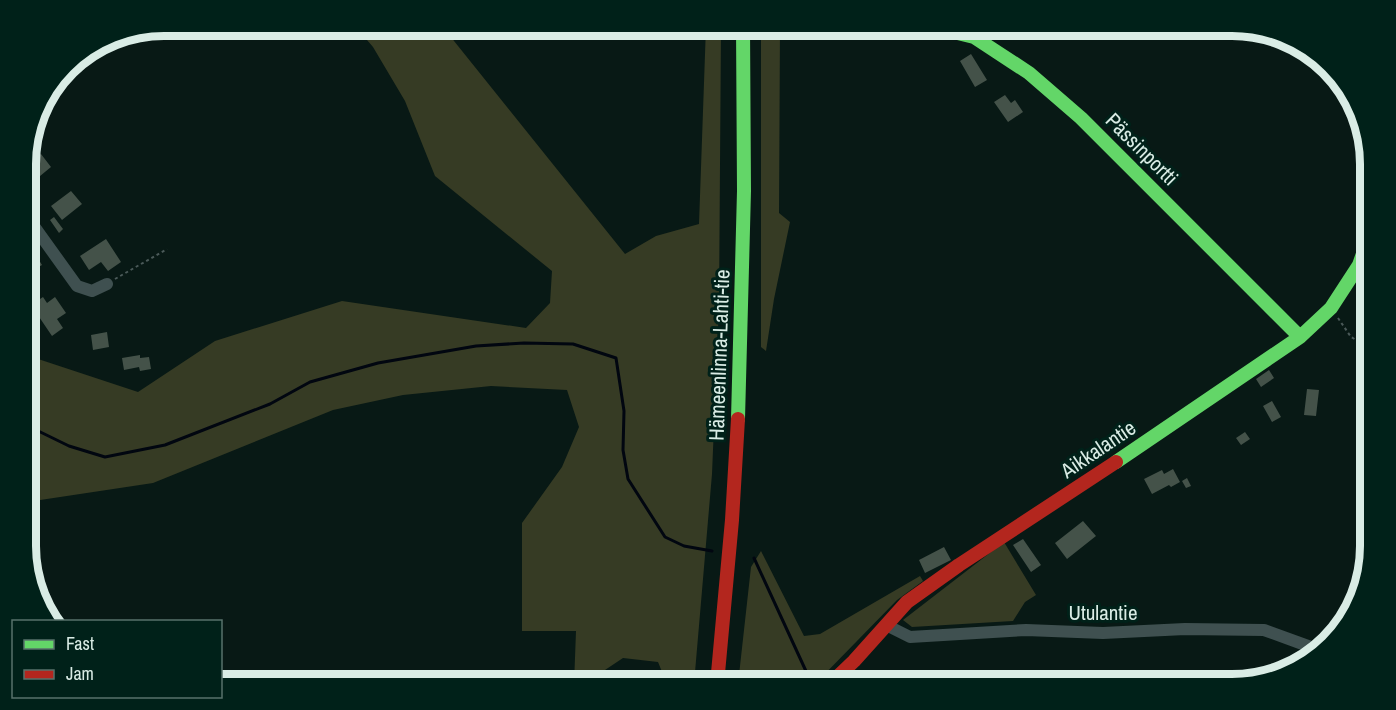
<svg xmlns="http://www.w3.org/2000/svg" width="1396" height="710" viewBox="0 0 1396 710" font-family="'Archivo Narrow',sans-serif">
  <rect width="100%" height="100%" fill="#081915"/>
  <!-- green -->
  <path fill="#363b24" d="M 355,26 L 442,26 L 625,254 L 656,236 L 699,224 L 706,26 L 721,27 L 719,305 L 712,474 L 694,684 L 667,684 L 658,662 L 623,658 L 584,684 L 574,684 L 576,631 L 522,631 L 522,523 L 562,467 L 579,427 L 567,390 L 491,386 L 403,395 L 333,410 L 153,483 L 27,502 L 26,355 L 138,392 L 215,341 L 342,301 L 526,328 L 550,303 L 552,271 L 435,176 L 405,101 L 373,47 Z
    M 761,26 L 780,26 L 779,213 L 790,222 L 774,299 L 766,351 L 761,347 Z
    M 1004,542 L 1036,595 L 1025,602 L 1013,621 L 912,627 L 903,620 Z
    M 761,551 L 804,636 L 820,634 L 920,576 L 923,581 L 897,600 L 816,683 L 738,684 L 751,567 Z"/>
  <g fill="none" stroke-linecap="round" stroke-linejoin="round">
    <!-- stream -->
    <path stroke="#010610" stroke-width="3" d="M 26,425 L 69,446 L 105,457 L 165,445 L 270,404 L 310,382 L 378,363 L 476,346 L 524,343 L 573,344 L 616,358 L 624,411 L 623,450 L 628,479 L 665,537 L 684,546 L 712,551
      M 754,558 L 811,682"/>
  </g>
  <!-- building -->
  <path fill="#445249" d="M 971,54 L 987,80 L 975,87 L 960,61 Z
    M 1005,95 L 1011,103 L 1015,100 L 1023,112 L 1008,122 L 994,102 Z
    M 41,154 L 51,167 L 34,181 L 31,177 L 26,180 L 26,161 L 30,157 L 33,160 Z
    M 71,191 L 82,204 L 62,220 L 51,206 Z
    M 54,217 L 63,229 L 59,233 L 50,220 Z
    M 106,239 L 121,262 L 108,271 L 101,262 L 89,270 L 80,256 Z
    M 29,244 L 42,265 L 26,274 L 26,246 Z
    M 43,297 L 47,303 L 55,297 L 66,313 L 57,319 L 63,328 L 52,336 L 31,305 Z
    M 107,332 L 109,347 L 93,350 L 91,335 Z
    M 140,355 L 140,358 L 149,357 L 151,369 L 140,371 L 139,367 L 124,370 L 122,358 Z
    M 1269,370 L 1274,378 L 1261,387 L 1256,379 Z
    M 1307,389 L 1319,390 L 1316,416 L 1304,415 Z
    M 1272,401 L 1281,417 L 1272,422 L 1263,406 Z
    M 1245,432 L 1250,439 L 1241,445 L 1236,438 Z
    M 1173,469 L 1180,482 L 1171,487 L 1169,485 L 1152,494 L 1144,479 L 1162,470 L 1164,474 Z
    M 1187,478 L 1191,486 L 1186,488 L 1182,481 Z
    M 1083,521 L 1096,536 L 1067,559 L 1055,543 Z
    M 1023,539 L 1041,565 L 1031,572 L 1013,545 Z
    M 944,547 L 951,560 L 925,573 L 919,560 Z"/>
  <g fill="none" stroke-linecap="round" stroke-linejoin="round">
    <!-- path -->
    <path stroke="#4b5a59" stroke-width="2" stroke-dasharray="3 3" stroke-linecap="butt" d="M 115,279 L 167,249
      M 1338,318 L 1351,337 L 1370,348"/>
    <!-- street -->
    <path stroke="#3f5050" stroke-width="12" d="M 26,215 L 77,286 L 92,291 L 107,284
      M 886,625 L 910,637 L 1026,630 L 1103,633 L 1185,629 L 1264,630 L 1319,650"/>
    <!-- fast -->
    <path stroke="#63d668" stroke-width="14" d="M 929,26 L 974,37 L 1029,73 L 1081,118 L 1300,337
      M 738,419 L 744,191 L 743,26
      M 1116,462 L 1300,337 L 1331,308 L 1359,265 L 1370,234"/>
    <!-- jam -->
    <path stroke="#b3261e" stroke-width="14" d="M 717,684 L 732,520 L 738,419
      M 830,684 L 854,661 L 907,602 L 959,565 L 1116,462"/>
  </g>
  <g text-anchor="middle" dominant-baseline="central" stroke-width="6" stroke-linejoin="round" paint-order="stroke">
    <!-- street labels -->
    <g font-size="21" fill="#d9ece5" stroke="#002119">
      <text transform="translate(1142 149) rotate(45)">Pässinportti</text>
      <text transform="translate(719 355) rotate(-88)">Hämeenlinna-Lahti-tie</text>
      <text transform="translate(1098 449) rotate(-34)">Aikkalantie</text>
      <text x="1103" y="612">Utulantie</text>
    </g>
  </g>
  <!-- crop -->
  <path d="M0 0H1396V710H0ZM164 36H1232A128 128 0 0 1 1360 164V546A128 128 0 0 1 1232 674H164A128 128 0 0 1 36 546V164A128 128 0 0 1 164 36Z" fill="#002119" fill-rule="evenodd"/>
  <path fill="none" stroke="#d9ece5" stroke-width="8" d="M164 36H1232A128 128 0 0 1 1360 164V546A128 128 0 0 1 1232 674H164A128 128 0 0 1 36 546V164A128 128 0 0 1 164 36Z"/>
  <!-- legend -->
  <rect x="12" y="620" width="210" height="78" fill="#002119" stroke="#57726b" stroke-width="1.5"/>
  <rect x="24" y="640" width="30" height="9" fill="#63d668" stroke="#57726b" stroke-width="1.5"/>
  <text x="66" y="650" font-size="18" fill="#d9ece5">Fast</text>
  <rect x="24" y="670" width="30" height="9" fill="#b3261e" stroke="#57726b" stroke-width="1.5"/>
  <text x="66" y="680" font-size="18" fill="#d9ece5">Jam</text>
</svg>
